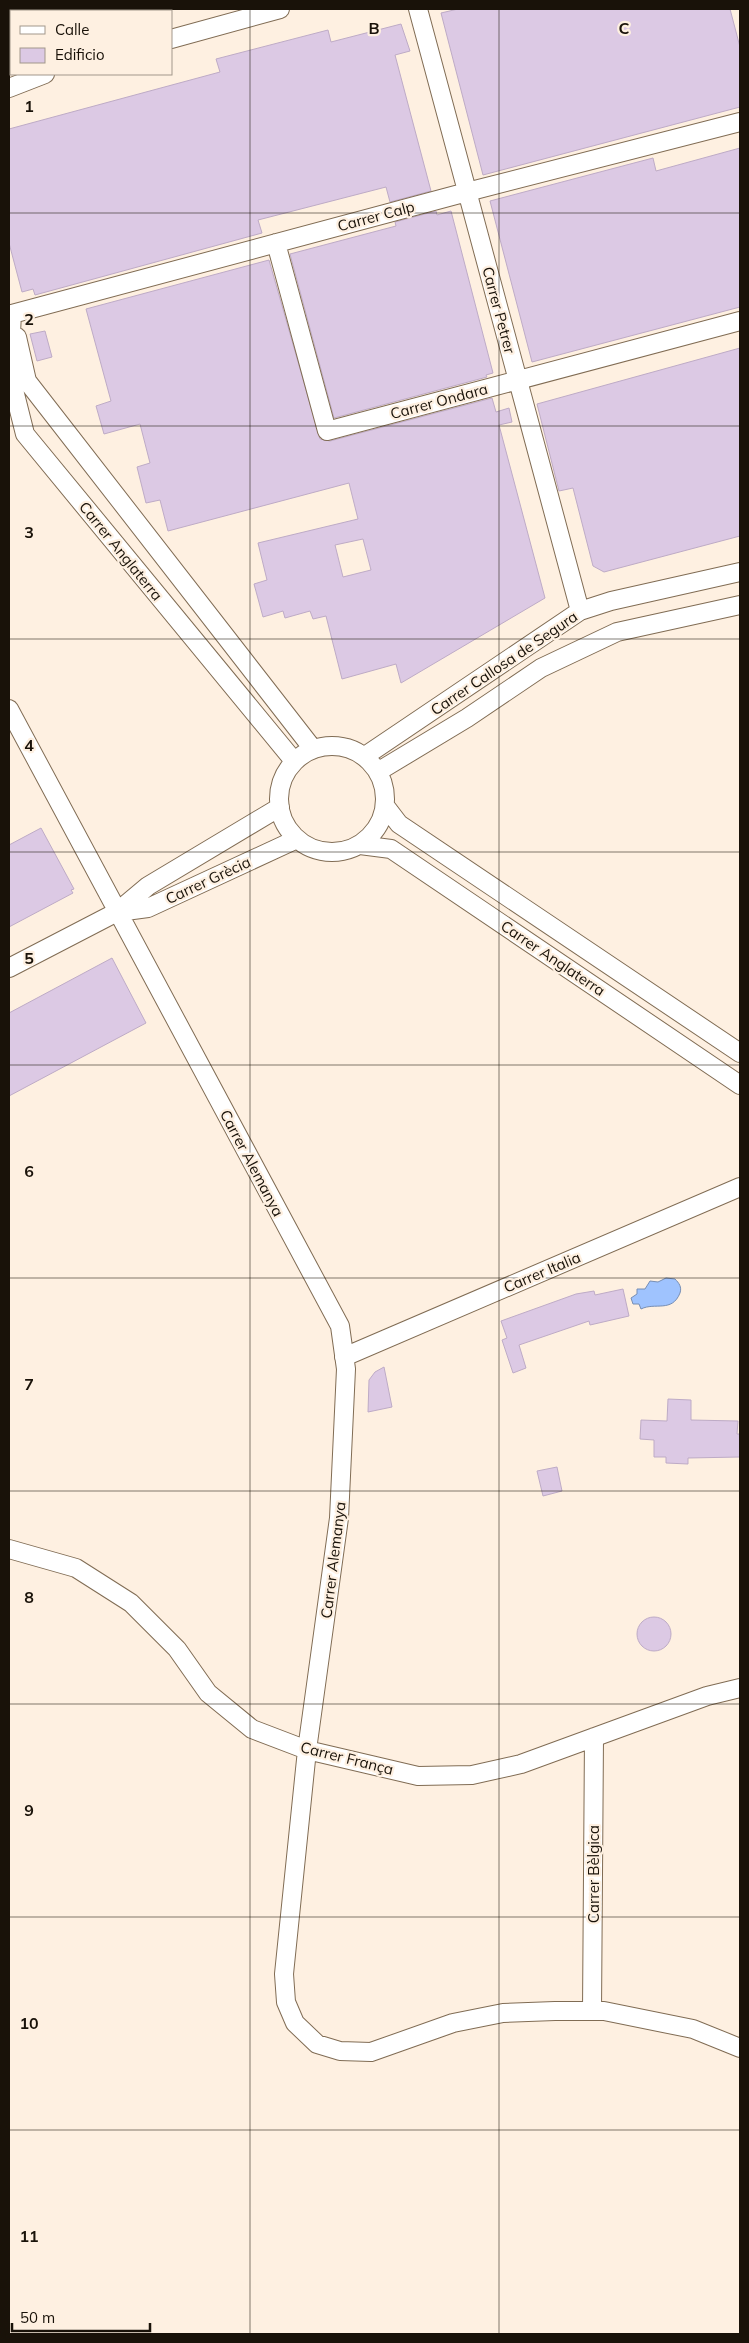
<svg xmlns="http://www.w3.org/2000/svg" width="749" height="2343" viewBox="0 0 749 2343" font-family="Mulish,sans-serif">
  <rect width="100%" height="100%" fill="#fef0e1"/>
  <!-- water -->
  <path fill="#9fc3fe" stroke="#778eb4" d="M 666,1278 L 675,1279 C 679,1283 682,1287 680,1293 C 672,1313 655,1302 641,1309 L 639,1304 L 633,1304 L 631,1298 L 637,1294 L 637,1289 L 645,1289 L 650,1281 L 658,1282 Z"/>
  <!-- building -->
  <path fill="#dcc9e4" stroke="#beabc6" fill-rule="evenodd" d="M 458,9 L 730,9 L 740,47 L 740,107 L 483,175 L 441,13 Z
    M 401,24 L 410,51 L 395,55 L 431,191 L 390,202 L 386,187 L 258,220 L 262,233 L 35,295 L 33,289 L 22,292 L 9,243 L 9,129 L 220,72 L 216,59 L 328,30 L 331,42 Z
    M 740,148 L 740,307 L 532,362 L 490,201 L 653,158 L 656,171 Z
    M 436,211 L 437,215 L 451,211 L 493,373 L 486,375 L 487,377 L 334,418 L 290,254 L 396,226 L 395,222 Z
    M 269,260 L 320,439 L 330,441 L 492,398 L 496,412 L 509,408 L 512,422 L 499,425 L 545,598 L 401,683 L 396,664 L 342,679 L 326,616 L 313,619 L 310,611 L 285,618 L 283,611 L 263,617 L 254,584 L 267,580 L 258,543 L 358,519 L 349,483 L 168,531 L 160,500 L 146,503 L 137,467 L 150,463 L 140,424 L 104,434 L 96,406 L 111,401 L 86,309 ZM 363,539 L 371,570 L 343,577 L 335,545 Z
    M 45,331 L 52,357 L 37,361 L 30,334 Z
    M 740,348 L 740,536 L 604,572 L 593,566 L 573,488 L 559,491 L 537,404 Z
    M 41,828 L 74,889 L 71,890 L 73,893 L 9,927 L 9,845 Z
    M 112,958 L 146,1023 L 9,1096 L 9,1013 Z
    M 623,1289 L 629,1316 L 590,1325 L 589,1321 L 519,1345 L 526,1368 L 513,1373 L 502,1340 L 507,1338 L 501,1321 L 576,1294 L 594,1291 L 595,1295 Z
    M 384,1367 L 392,1407 L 368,1412 L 369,1380 L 375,1372 Z
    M 668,1399 L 691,1400 L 691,1420 L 738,1421 L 737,1434 L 740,1434 L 740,1457 L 688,1458 L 688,1464 L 666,1463 L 666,1457 L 654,1457 L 654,1440 L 640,1439 L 641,1420 L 667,1421 Z
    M 557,1467 L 562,1491 L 543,1496 L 537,1471 Z
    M637 1634a17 17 0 1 1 34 0a17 17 0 1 1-34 0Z"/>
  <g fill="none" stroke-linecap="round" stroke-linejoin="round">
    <defs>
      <path id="street" d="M 135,9 L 136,11
        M 418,9 L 580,611
        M 171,39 L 280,9
        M 9,88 L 45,74
        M 276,243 L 327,431 L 740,321
        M 12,314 L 467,192 L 740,122
        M 12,314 L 9,370 L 25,434 L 294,761
        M 17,337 L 27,381 L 313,749
        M 9,709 L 340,1326 L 346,1369 L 339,1518 L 307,1750 L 284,1974 L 286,2002 L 295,2023 L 317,2044 L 340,2051 L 371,2052 L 453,2023 L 503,2013 L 555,2011 L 604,2011 L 693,2029 L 740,2048
        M279 799a53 53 0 1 1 106 0a53 53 0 1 1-106 0Z
        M 365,756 L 580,611 L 611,601 L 740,572
        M 379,771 L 467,718 L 541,668 L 617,632 L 740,605
        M 386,807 L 399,824 L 740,1053
        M 360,845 L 391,849 L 740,1085
        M 118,912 L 148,908 L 297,839
        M 9,968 L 117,912 L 148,886 L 280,807
        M 344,1357 L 740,1187
        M 9,1549 L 76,1568 L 131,1603 L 177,1649 L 208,1693 L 252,1729 L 307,1750 L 418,1776 L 472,1775 L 521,1764 L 707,1696 L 740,1688
        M 592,2011 L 594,1737"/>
    </defs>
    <!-- street casing -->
    <use href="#street" stroke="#806c54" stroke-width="20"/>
    <!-- street -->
    <use href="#street" stroke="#fff" stroke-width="18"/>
  </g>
  <!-- grid -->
  <path fill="none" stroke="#191209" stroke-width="1" stroke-opacity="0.55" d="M 250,9 L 250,2334M 499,9 L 499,2334M 9,213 L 740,213M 9,426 L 740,426M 9,639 L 740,639M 9,852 L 740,852M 9,1065 L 740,1065M 9,1278 L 740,1278M 9,1491 L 740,1491M 9,1704 L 740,1704M 9,1917 L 740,1917M 9,2130 L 740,2130"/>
  <g text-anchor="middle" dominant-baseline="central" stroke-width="4.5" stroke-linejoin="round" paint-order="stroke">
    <!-- street labels -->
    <g font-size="15" fill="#191209" stroke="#fef0e1">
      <text transform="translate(376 216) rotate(-15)">Carrer Calp</text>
      <text transform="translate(499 310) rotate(75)">Carrer Petrer</text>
      <text transform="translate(439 401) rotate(-15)">Carrer Ondara</text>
      <text transform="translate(121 551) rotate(51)">Carrer Anglaterra</text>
      <text transform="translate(504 663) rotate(-34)">Carrer Callosa de Segura</text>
      <text transform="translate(208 880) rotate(-25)">Carrer Grècia</text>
      <text transform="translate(553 958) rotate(34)">Carrer Anglaterra</text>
      <text transform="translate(252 1163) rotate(62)">Carrer Alemanya</text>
      <text transform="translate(542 1272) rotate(-23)">Carrer Italia</text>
      <text transform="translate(333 1560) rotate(-83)">Carrer Alemanya</text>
      <text transform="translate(347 1758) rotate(14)">Carrer França</text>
      <text transform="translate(593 1874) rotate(-90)">Carrer Bèlgica</text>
    </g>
  </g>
  <g font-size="16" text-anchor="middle" font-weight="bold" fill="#191209" stroke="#fef0e1" stroke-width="4.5" stroke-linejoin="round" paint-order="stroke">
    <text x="374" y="34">B</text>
    <text x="624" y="34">C</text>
    <text x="29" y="112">1</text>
    <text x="29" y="325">2</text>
    <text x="29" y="538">3</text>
    <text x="29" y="751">4</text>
    <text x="29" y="964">5</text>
    <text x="29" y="1177">6</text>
    <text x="29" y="1390">7</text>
    <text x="29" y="1603">8</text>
    <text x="29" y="1816">9</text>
    <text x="29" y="2029">10</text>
    <text x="29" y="2242">11</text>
  </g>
  <!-- border -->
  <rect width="749" height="2343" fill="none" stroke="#191209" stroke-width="20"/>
  <!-- legend -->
  <rect x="10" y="10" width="162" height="65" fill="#fef0e1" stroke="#a2978b"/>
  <rect x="20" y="26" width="25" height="8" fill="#ffffff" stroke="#a2978b"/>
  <text x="55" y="35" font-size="15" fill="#191209">Calle</text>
  <rect x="20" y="48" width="25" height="15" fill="#dcc9e4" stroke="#a2978b"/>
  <text x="55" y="60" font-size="15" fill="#191209">Edificio</text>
  <!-- scale -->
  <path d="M12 2323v8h138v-8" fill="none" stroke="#191209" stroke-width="2.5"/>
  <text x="20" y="2323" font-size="15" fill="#191209" stroke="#fef0e1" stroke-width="4" paint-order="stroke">50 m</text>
</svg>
